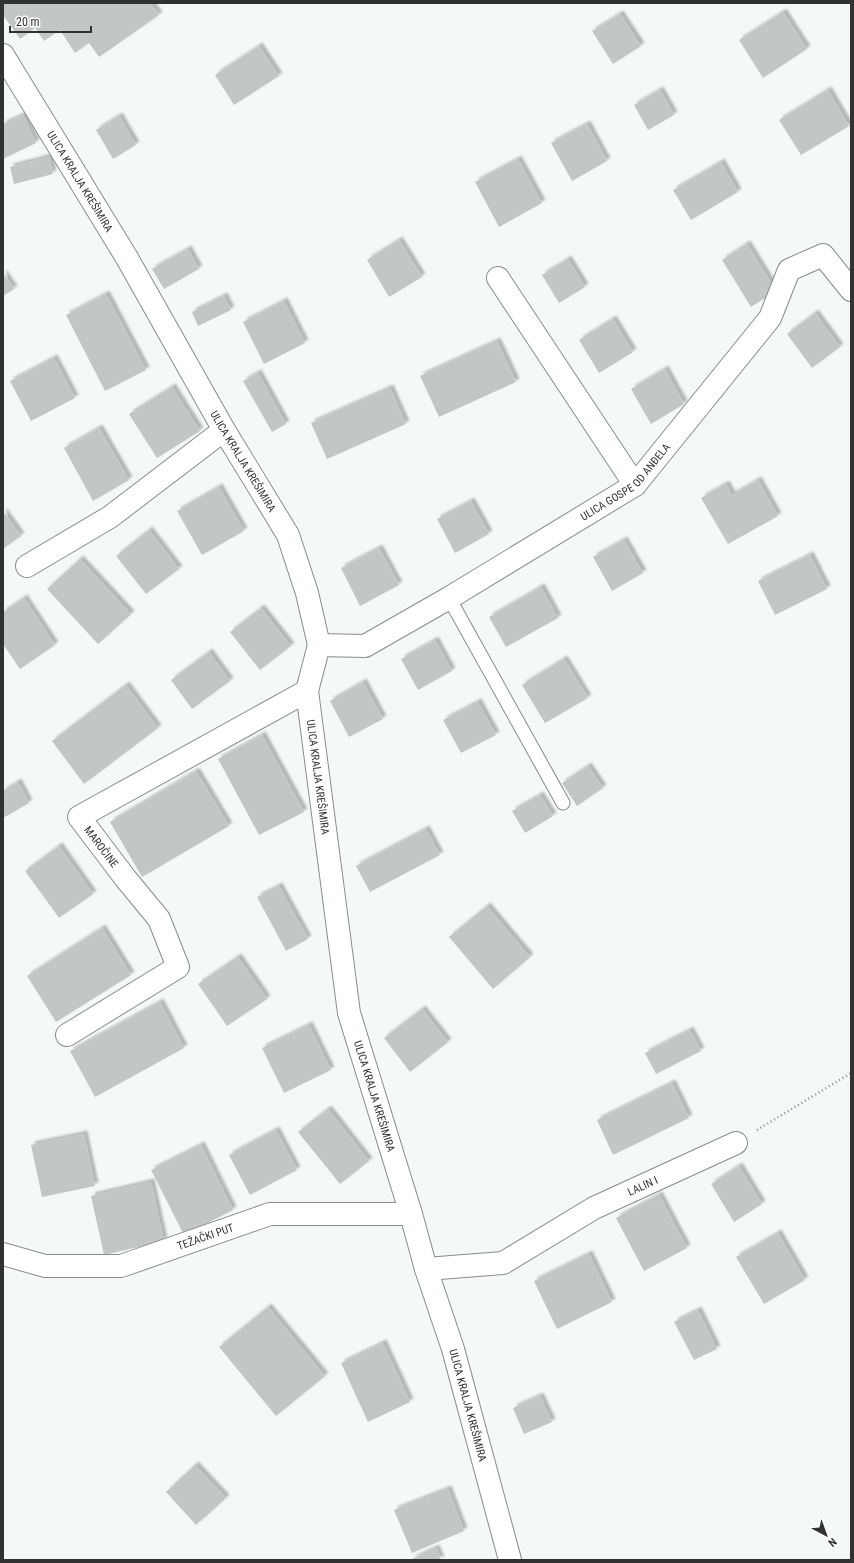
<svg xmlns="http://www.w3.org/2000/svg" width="854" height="1563" viewBox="0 0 854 1563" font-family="'Roboto Condensed',sans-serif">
  <defs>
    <filter id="shadow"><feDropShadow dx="3.5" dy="-3.5" stdDeviation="1" flood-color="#0004"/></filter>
  </defs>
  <rect width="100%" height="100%" fill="#f4f9f8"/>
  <!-- building -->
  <path fill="#c2c7c6" filter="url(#shadow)" d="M 3,3 L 150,3 L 159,15 L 99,57 L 89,43 L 75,53 L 60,30 L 44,41 L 35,28 L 20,39 L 3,15 Z
    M 783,12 L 807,49 L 763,78 L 739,40 Z
    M 620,14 L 641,46 L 613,64 L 592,31 Z
    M 259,46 L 279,76 L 234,105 L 215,75 Z
    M 660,90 L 674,115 L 648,130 L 634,105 Z
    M 828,90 L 849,126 L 801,155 L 779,120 Z
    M 23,115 L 36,143 L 3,159 L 3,124 Z
    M 119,116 L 136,145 L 113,159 L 96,130 Z
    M 587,124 L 607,161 L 572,181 L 551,143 Z
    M 49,157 L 53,174 L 14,184 L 10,167 Z
    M 518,159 L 542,203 L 499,227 L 475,182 Z
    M 721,162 L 738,192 L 691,220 L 673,190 Z
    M 399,240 L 422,277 L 389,297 L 367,260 Z
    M 747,244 L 776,291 L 751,307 L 722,260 Z
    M 188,249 L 199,269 L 164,289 L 152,269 Z
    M 568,259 L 585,287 L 559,303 L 542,275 Z
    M 3,273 L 14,289 L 3,296 Z
    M 106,294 L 146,370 L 105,391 L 66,315 Z
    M 224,296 L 231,310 L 198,326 L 192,312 Z
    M 284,301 L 305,343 L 264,364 L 243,322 Z
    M 815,313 L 840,347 L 812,368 L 787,334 Z
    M 613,319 L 633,352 L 599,373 L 579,340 Z
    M 497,341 L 516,382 L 439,417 L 420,376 Z
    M 54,358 L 75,398 L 31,421 L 10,381 Z
    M 665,369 L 684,404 L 651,424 L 631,389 Z
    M 258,373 L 286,424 L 272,432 L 243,381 Z
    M 172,387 L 200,431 L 157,458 L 129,414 Z
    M 390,388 L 406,424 L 327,459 L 311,423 Z
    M 99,428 L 129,480 L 93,501 L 64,448 Z
    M 758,480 L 778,516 L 728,544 L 701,498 L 726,484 L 732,495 Z
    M 219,487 L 244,531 L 202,555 L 177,511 Z
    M 471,501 L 489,534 L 455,553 L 437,519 Z
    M 3,511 L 21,536 L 3,549 Z
    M 149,530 L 179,569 L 146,594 L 116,556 Z
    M 624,540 L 643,573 L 612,591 L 593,557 Z
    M 379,548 L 399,585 L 360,606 L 341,568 Z
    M 810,555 L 827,589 L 775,615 L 758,581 Z
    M 80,559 L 131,614 L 98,644 L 47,589 Z
    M 541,587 L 558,618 L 506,647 L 489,617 Z
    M 24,598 L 55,645 L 20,669 L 3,644 L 3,612 Z
    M 261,608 L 291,646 L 260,670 L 230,632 Z
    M 435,640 L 452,671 L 418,690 L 401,659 Z
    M 209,652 L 230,681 L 192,709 L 171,680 Z
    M 564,659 L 588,698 L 545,723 L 522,685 Z
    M 363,682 L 383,719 L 349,737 L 330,701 Z
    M 126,685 L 158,728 L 84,784 L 52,741 Z
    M 478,702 L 496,735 L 461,753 L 443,720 Z
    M 262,735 L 304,812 L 259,835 L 218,759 Z
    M 588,766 L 603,788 L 577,806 L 562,783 Z
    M 196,771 L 229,826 L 142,877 L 110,822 Z
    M 18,782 L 29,803 L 3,818 L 3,791 Z
    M 540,795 L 553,816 L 525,833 L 512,811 Z
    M 426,829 L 440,855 L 370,892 L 356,866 Z
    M 59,846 L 93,894 L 59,918 L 25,871 Z
    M 279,886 L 308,939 L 286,951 L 257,897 Z
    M 487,906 L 530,957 L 493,989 L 449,937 Z
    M 102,928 L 131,975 L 56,1022 L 27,976 Z
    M 238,957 L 267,999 L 227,1026 L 198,984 Z
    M 160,1002 L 184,1048 L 95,1097 L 70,1051 Z
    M 422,1009 L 448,1042 L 410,1072 L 384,1038 Z
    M 309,1025 L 331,1070 L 284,1093 L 262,1048 Z
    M 690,1030 L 701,1051 L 656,1074 L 645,1053 Z
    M 672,1083 L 689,1118 L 613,1155 L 597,1120 Z
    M 328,1109 L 369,1161 L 340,1184 L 298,1132 Z
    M 276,1130 L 297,1170 L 250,1195 L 229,1155 Z
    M 84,1134 L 95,1186 L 42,1197 L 31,1145 Z
    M 201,1145 L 233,1210 L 184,1235 L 151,1170 Z
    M 739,1166 L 762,1204 L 734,1222 L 711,1184 Z
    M 151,1182 L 164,1241 L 104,1255 L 91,1196 Z
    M 659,1195 L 687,1248 L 644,1271 L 616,1218 Z
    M 778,1233 L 805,1280 L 764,1304 L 736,1257 Z
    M 589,1254 L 612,1302 L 557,1329 L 534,1281 Z
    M 268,1307 L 325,1376 L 276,1416 L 219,1347 Z
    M 698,1310 L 717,1349 L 694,1360 L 674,1322 Z
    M 383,1343 L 410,1402 L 368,1422 L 341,1363 Z
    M 540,1396 L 552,1422 L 524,1434 L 513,1408 Z
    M 195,1465 L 226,1498 L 196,1525 L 166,1492 Z
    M 448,1489 L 464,1531 L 412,1553 L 394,1510 Z
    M 436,1548 L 441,1560 L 410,1560 Z"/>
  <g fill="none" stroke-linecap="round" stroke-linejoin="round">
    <defs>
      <path id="service" d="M 449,598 L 563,803"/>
      <g id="minor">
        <path d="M 498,278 L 635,485"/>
        <path d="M 27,566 L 110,517 L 224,430"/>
        <path id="s1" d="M 319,645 L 365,646 L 449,598 L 635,485 L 770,318 L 789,270 L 823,255 L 851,290"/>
        <path d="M 67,1035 L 178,967 L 159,919 L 126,879 L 79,817 L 307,691"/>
        <path id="s2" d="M 3,1254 L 45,1266 L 121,1266 L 270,1214 L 411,1214"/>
        <path id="s3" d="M 426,1269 L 503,1263 L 594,1208 L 736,1143"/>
      </g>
      <g id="tertiary">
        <path id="s4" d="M 3,55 L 127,258 L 224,430 L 288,535 L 307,593 L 319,645 L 307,691 L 349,1013 L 411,1214 L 426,1269 L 453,1349 L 510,1560"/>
      </g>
    </defs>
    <!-- service casing -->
    <use href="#service" stroke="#878c8b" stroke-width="15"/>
    <!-- minor casing -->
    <use href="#minor" stroke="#878c8b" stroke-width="24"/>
    <!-- tertiary casing -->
    <use href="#tertiary" stroke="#878c8b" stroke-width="24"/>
    <!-- path -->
    <path stroke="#898c8c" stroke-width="2.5" stroke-dasharray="1 3" stroke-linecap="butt" d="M 757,1130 L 851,1073"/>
    <!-- service -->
    <use href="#service" stroke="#fff" stroke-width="13"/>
    <!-- minor -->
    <use href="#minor" stroke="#fff" stroke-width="22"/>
    <!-- tertiary -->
    <use href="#tertiary" stroke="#fff" stroke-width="22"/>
  </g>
  <g text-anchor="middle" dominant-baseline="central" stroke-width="3" stroke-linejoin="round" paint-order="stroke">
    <!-- street labels -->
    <g font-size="11" fill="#313333" stroke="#fff">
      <text stroke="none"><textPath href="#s4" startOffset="148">ULICA KRALJA KREŠIMIRA</textPath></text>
      <text stroke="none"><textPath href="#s4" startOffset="472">ULICA KRALJA KREŠIMIRA</textPath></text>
      <text stroke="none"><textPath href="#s1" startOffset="355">ULICA GOSPE OD ANĐELA</textPath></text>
      <text stroke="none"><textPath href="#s4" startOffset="807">ULICA KRALJA KREŠIMIRA</textPath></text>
      <text transform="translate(101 847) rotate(53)">MAROČINE</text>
      <text stroke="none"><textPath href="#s4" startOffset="1132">ULICA KRALJA KREŠIMIRA</textPath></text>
      <text stroke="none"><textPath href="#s3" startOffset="237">LALIN I</textPath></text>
      <text stroke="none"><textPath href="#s2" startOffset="209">TEŽAČKI PUT</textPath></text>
      <text stroke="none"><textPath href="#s4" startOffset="1455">ULICA KRALJA KREŠIMIRA</textPath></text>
    </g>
  </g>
  <!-- border -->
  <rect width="854" height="1563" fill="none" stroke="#313333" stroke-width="8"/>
  <!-- north arrow -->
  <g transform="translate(826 1535) rotate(139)" stroke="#ffffff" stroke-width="3" paint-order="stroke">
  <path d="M0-3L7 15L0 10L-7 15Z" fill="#313333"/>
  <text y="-6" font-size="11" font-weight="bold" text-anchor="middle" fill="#313333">N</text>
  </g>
  <!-- scale -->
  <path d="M10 26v6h81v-6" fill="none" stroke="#313333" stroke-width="2"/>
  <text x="16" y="26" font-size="12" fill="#313333" stroke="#ffffff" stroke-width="3" paint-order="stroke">20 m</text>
</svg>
